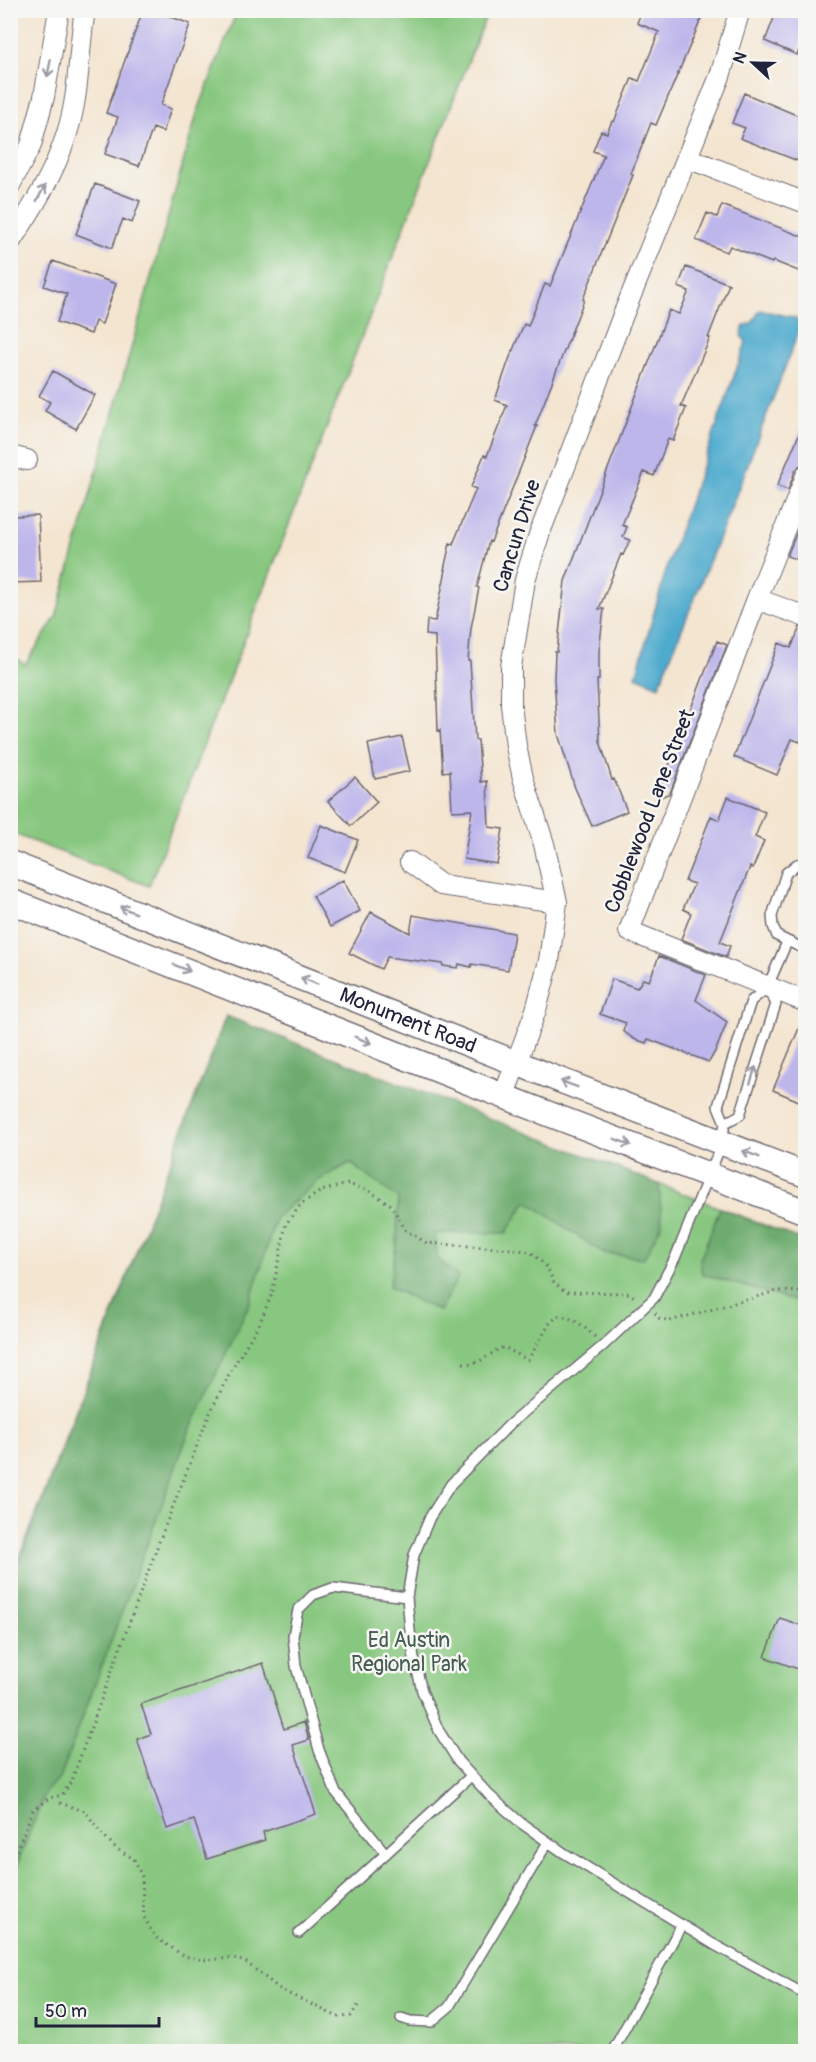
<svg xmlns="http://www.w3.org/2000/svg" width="816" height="2062" viewBox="0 0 816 2062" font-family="Pangolin,sans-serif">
  <rect width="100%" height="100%" fill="#f6f6f2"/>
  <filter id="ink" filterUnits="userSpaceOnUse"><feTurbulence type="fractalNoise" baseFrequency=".0167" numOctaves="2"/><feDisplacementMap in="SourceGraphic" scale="12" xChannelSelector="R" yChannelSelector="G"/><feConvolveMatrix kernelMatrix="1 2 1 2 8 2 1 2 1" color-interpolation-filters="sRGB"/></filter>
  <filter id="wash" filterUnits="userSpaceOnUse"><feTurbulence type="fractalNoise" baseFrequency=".008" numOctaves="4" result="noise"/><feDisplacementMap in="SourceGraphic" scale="24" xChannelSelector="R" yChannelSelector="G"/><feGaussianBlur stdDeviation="1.35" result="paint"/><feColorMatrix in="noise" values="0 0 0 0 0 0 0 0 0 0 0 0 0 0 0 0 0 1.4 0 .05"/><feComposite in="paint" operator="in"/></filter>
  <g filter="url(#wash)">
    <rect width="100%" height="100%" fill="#f4e5d0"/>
    <!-- green -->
    <path fill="#87c77f" stroke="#54745d" stroke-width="1.5" d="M 237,11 L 488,11 L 149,886 L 11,833 L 11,654 L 25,665 L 56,617 L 197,113 Z
      M 226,1016 L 805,1241 L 805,2051 L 11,2051 L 10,1583 Z"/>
    <!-- forest -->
    <path fill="#6dac6e" stroke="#486754" stroke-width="1.5" d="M 226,1016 L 659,1184 L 662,1224 L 644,1258 L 603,1253 L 527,1201 L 506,1233 L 435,1233 L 437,1258 L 458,1277 L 439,1311 L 389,1287 L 397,1241 L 398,1198 L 350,1163 L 319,1180 L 276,1217 L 250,1302 L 188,1434 L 60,1778 L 46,1791 L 11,1880 L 11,1583 Z
      M 720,1208 L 805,1241 L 805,1304 L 702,1274 L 700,1260 Z"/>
    <!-- water -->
    <path fill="#50abce" stroke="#396684" stroke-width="1.5" d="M 760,310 L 796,318 L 800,328 L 733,503 L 659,686 L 636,676 L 668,563 L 746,342 L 741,335 L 744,326 L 752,323 Z"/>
    <g id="blocks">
      <!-- building -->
      <path fill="#bdb6eb" d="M 143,10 L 153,10 L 190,24 L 161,105 L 171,109 L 163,132 L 153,128 L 139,166 L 105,154 L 118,117 L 106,113 Z
        M 642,10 L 705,10 L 656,125 L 651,123 L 631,174 L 633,175 L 583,299 L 584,300 L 535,426 L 537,426 L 520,469 L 491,542 L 489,541 L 477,587 L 479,588 L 471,628 L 468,661 L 470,661 L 475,740 L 478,740 L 481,782 L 487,781 L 489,827 L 503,829 L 497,864 L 464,859 L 472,810 L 452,811 L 450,771 L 443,772 L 440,730 L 438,731 L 435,636 L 426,635 L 427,620 L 435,621 L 446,570 L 444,570 L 450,543 L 453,544 L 476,489 L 471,487 L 484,455 L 487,456 L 507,405 L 495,400 L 510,357 L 524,324 L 528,326 L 545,284 L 550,286 L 604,155 L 593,151 L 601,131 L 607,133 L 612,121 L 614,122 L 632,78 L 639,81 L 659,32 L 637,23 Z
        M 777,10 L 806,21 L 806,34 L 797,55 L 765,41 Z
        M 744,93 L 806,119 L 806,156 L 803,163 L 740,138 L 745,128 L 732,123 Z
        M 95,184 L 140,201 L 132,223 L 123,219 L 112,248 L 76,234 Z
        M 722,205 L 806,238 L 806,274 L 773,261 L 772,263 L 730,246 L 727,252 L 696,240 L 707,213 L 717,217 Z
        M 53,261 L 116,284 L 102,324 L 95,321 L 91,334 L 57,322 L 67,294 L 44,286 Z
        M 686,267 L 729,284 L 708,338 L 710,338 L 681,406 L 686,408 L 673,441 L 668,439 L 654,476 L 644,472 L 622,525 L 627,527 L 623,537 L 630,540 L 623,555 L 621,554 L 599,609 L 604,609 L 599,651 L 599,680 L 597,680 L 600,741 L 612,780 L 614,779 L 627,811 L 592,826 L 575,788 L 558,734 L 554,680 L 555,652 L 557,652 L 565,581 L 669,310 L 679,314 L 689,291 L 678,287 Z
        M 53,371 L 95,395 L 76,429 L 45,411 L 50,402 L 39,396 Z
        M 806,418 L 806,464 L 799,466 L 795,471 L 788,490 L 777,486 Z
        M 806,510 L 806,544 L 799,560 L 787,556 Z
        M 38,515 L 41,582 L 10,583 L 10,541 L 14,541 L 13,516 Z
        M 800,627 L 806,629 L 806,712 L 801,723 L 806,725 L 806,728 L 800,742 L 792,739 L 777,775 L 734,757 L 779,643 L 791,648 Z
        M 717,641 L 727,645 L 670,793 L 656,799 Z
        M 402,737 L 410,771 L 375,779 L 368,744 Z
        M 355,777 L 377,802 L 351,826 L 328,801 Z
        M 728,797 L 765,812 L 755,837 L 764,841 L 753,868 L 750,867 L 720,942 L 730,946 L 726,957 L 681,939 L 691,913 L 683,909 L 694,884 L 685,881 L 711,816 L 719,820 Z
        M 321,825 L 358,840 L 345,872 L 308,858 Z
        M 343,880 L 360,911 L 330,927 L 313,896 Z
        M 371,912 L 410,933 L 413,915 L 514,933 L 508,970 L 472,964 L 471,967 L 459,964 L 458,968 L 443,966 L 443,964 L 387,957 L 381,969 L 349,953 Z
        M 659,956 L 706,975 L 696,1000 L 727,1022 L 716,1050 L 709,1062 L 648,1039 L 646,1043 L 634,1039 L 623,1031 L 626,1023 L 600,1014 L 612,979 L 637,988 L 643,979 L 649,981 Z
        M 805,1014 L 806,1014 L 806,1104 L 773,1090 Z
        M 780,1618 L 806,1627 L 806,1672 L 765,1657 Z
        M 263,1663 L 284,1729 L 304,1722 L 309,1740 L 293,1745 L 316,1814 L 263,1832 L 265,1840 L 207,1859 L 194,1820 L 167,1829 L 137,1739 L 151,1734 L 141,1704 Z"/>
    </g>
  </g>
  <g filter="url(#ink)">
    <use href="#blocks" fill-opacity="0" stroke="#6c666f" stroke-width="1.5"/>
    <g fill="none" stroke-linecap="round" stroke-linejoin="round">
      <defs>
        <path id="service" d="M 806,862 L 797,864 L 786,873 L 772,916 L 773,926 L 777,936 L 800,947 L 806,946
          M 787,942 L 767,988 L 751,1001 L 718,1106 L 725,1123 L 722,1143 L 675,1258 L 654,1298 L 604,1345 L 510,1424 L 451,1484 L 430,1517 L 414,1555 L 407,1597 L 410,1631 L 414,1658 L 422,1691 L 439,1731 L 458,1761 L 489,1795 L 521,1823 L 564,1853 L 713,1944 L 806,1995
          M 725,1123 L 740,1115 L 776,1004 L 768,989
          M 386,1854 L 335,1791 L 319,1750 L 296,1666 L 293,1636 L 298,1610 L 313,1595 L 333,1588 L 407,1597
          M 299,1933 L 471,1776
          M 401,2018 L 410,2021 L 431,2022 L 449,2007 L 548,1842
          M 612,2052 L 681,1926"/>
        <path id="minor" d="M 687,158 L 806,203
          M 10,185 L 31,145 L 44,97 L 59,10
          M 10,242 C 33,208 55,172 67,133 C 80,93 78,51 85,10
          M 10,456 L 27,460
          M 757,599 L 806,476
          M 806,617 L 757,599 L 629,931 L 806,1002
          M 410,862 L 441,885 L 557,902
          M 504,1095 L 536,1010 L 549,961 L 557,902 L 544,844 L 523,778 L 516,746 L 511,705 L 511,667 L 525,580 L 539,535 L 623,315 L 720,76 L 740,10"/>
        <g id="tertiary">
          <path id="s1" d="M 10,863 L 562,1081 L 806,1175"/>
          <path d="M 10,901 L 549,1114 L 806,1212"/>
        </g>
      </defs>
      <!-- service casing -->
      <use href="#service" stroke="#6c666f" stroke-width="12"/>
      <!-- minor casing -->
      <use href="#minor" stroke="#6c666f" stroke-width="22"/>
      <!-- tertiary casing -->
      <use href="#tertiary" stroke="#6c666f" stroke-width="27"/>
      <!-- path -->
      <path stroke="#6c666f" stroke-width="3" stroke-dasharray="1.5 4.5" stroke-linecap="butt" d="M 655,1313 L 659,1318 L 670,1321 L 777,1291 L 806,1292
        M 463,1363 C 481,1366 488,1353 504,1347 L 528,1360 L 550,1323 L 558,1316 C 575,1317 584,1327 596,1338
        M 60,1803 L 85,1811 L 102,1834 L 117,1849 L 134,1859 L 142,1877 L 144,1917 L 155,1937 L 184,1956 L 203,1960 L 234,1958 L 247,1963 L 281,1990 L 338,2017 L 351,2016 L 360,2002
        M 10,1867 L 33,1810 L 49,1798 L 62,1795 L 71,1782 L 159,1542 L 209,1415 L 229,1374 L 259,1324 L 272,1294 L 286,1224 L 301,1204 L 321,1191 L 348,1184 L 368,1190 L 391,1205 L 406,1231 L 427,1243 L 512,1249 L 531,1252 L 547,1267 L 554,1283 L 566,1292 L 629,1293 L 636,1298"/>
      <!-- service -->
      <use href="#service" stroke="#fff" stroke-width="9"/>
      <!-- minor -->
      <use href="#minor" stroke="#fff" stroke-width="20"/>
      <!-- tertiary -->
      <use href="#tertiary" stroke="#fff" stroke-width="24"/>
    </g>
    <!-- one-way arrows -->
    <defs><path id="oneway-shaft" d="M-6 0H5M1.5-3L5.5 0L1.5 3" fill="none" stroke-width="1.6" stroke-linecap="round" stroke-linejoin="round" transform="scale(1.5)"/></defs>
    <g stroke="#9c9ca7">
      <use href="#oneway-shaft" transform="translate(49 68) rotate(101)"/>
      <use href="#oneway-shaft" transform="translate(41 193) rotate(-62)"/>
      <use href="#oneway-shaft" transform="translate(128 910) rotate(-158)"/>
      <use href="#oneway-shaft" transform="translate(182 968) rotate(22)"/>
      <use href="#oneway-shaft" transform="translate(309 981) rotate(-158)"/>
      <use href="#oneway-shaft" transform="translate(363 1040) rotate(22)"/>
      <use href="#oneway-shaft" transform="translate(753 1075) rotate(-72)"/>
      <use href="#oneway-shaft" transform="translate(569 1084) rotate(-159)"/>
      <use href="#oneway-shaft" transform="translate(623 1142) rotate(21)"/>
      <use href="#oneway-shaft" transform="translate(751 1154) rotate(-159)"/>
    </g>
  </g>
  <g text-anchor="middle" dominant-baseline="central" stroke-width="5" stroke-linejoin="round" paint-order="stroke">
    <!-- street labels -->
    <g font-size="21" fill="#22223b" stroke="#f6f6f2">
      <text transform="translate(517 536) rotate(-73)">Cancun Drive</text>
      <text transform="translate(650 811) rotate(-69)">Cobblewood Lane Street</text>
      <text stroke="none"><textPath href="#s1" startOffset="428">Monument Road</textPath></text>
    </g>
    <!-- park labels -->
    <g font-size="21" fill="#455c53" stroke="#f6f6f2">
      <text x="409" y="1640">Ed Austin<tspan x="409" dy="24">Regional Park</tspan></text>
    </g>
  </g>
  <!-- margin -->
  <rect width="816" height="2062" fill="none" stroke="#f6f6f2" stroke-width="36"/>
  <!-- north arrow -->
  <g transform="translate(753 63) rotate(292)" stroke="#f6f6f2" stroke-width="4.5" paint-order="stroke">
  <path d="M0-4.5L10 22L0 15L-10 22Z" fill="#22223b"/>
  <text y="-9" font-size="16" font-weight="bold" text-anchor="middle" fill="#22223b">N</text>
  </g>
  <!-- scale -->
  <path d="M36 2017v9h123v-9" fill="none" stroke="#22223b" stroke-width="3"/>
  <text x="45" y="2017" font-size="18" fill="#22223b" stroke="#f6f6f2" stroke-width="4.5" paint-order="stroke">50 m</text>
</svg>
